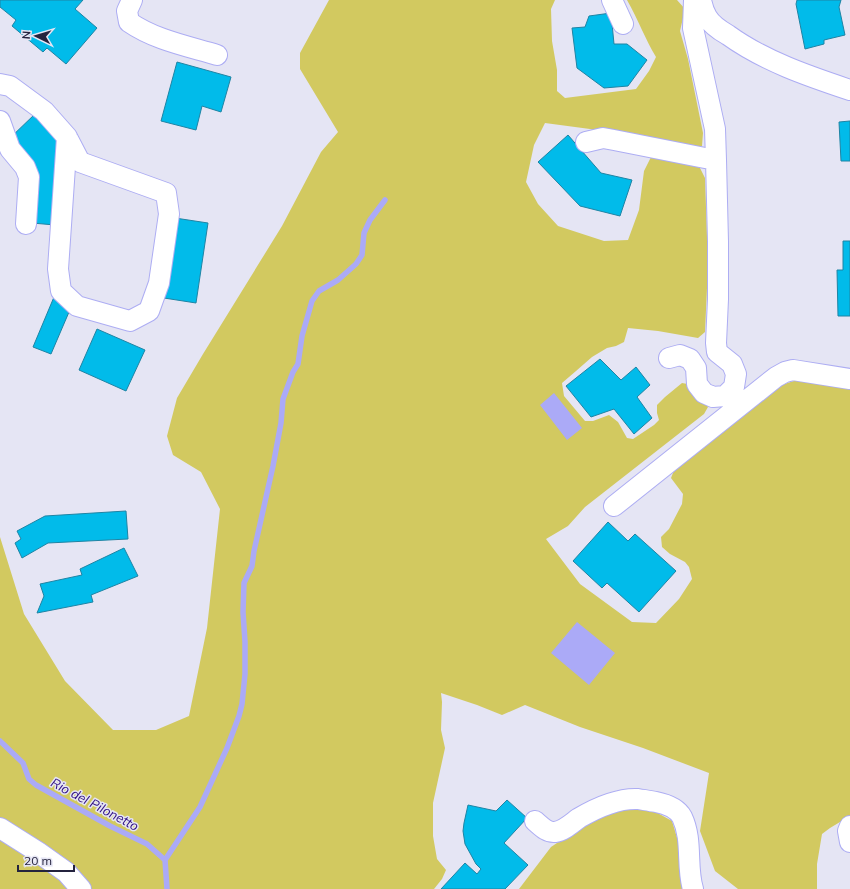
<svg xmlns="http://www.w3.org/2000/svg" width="850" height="889" viewBox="0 0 850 889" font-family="Mulish,sans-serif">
  <rect width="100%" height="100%" fill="#e5e5f4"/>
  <!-- green -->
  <path fill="#d2c960" d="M 329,0 L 555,0 L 551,9 L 552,41 L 557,70 L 557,91 L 565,98 L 636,89 L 649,71 L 656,57 C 645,39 638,19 627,0 L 677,0 L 685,9 L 680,31 L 688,59 L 703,133 L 702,146 L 687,149 L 590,129 L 545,123 L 534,145 L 526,182 L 538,204 L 558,226 L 604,241 L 628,240 L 639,210 L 644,171 L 651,157 L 681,160 L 700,168 L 705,178 L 708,266 L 705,332 L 698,338 L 658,331 L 628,328 L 624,342 L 616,346 L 607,348 L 592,357 L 576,371 L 562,383 L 564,396 L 585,421 L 593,421 L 609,415 L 618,422 L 627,438 L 633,439 L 654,425 L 659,420 L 657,413 L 657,405 L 665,397 L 682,383 L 693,385 L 704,400 L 708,407 L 704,414 L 585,507 L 568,526 L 546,539 L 580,584 L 632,622 L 656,623 L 679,599 L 692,579 L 689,567 L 685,562 L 670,554 L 662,547 L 661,537 L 669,529 L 682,504 L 683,494 L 671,478 L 675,468 L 778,386 L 797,380 L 850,388 L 850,816 L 830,828 L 822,834 L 817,864 L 817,889 L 738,889 L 715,871 L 700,831 L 709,773 L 643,748 L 580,727 L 525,705 L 502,715 L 477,705 L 441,693 L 442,702 L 441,730 L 445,748 L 433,803 L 433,836 L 437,859 L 446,870 L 442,879 L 434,889 L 0,889 L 0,537 L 24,614 L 65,681 L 113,730 L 156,730 L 189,716 L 207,628 L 220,509 L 201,472 L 173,455 L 167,436 L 177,398 L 203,354 L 282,226 L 321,152 L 338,132 L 300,69 L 300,53 Z
    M 634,808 L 654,811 L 672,821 L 681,851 L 684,889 L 519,889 L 551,847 L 584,825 L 605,814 Z"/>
  <!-- water -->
  <path fill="#abaaf7" d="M 554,393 L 582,428 L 567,440 L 540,405 Z
    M 577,622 L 615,653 L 589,685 L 551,653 Z"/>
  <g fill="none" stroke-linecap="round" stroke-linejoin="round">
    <!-- stream -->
    <path stroke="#abaaf7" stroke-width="5.5" d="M 0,741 L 23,763 L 29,779 L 36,785 L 110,826 L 147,844 L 165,860 L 167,889
      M 165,860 L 200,807 L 227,748 L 239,716 L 242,704 L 245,674 L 245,642 L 243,612 L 244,583 L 252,566 L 254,551 L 273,466 L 281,423 L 283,399 L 293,372 L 298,364 L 302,336 L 312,301 L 319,291 L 338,280 L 356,264 L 362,255 L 364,233 L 370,220 L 385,200"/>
  </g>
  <!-- building -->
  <path fill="#01bbea" stroke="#1f84a4" d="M 0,0 L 83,0 L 75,9 L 97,28 L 66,64 L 47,48 L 43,52 L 12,26 L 16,20 L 0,7 Z
    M 797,0 L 841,0 L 839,7 L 845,35 L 824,40 L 824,44 L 805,49 L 796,4 Z
    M 611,13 L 614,44 L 627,44 L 647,60 L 628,86 L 604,88 L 577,68 L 572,28 L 585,27 L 589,16 Z
    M 177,62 L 231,77 L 221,112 L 202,106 L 196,130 L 161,121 Z
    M 36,113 L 58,138 L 55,225 L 32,223 L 9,139 Z
    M 850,121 L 850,161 L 841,161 L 839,122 Z
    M 568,135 L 601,173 L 632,180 L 620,216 L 580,206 L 538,162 Z
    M 175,218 L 208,223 L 196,303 L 164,298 Z
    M 843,241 L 850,241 L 850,316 L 838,316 L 837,270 L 843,270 Z
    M 54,297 L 72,305 L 51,354 L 33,347 Z
    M 97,329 L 145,350 L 126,391 L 79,370 Z
    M 600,359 L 621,380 L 636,367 L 650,385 L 637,397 L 652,418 L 634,434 L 614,409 L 591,417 L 566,386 Z
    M 126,511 L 128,539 L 48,543 L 22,558 L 15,543 L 21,539 L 17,531 L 45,516 Z
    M 608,522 L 628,541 L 635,534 L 676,571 L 639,612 L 607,583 L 602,588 L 573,561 Z
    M 124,548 L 138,576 L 91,595 L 93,602 L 37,613 L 44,596 L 40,584 L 82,575 L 80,569 Z
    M 507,800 L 527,818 L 504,843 L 528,865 L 505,889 L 441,889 L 465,863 L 477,874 L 481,869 L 476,864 L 465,844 L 463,831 L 464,823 L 468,805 L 496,811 Z"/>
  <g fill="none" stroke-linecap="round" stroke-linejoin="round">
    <defs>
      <path id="minor" d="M 132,0 L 127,11 L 129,22 C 155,40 187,46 217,55
        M 612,0 L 623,24
        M 701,0 C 702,5 704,12 707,17 C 711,24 721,31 728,35 C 764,61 808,76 850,90
        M 0,84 L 10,86 L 44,111 L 67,137 L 80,162 L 166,193 L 169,214 L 159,283 L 149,311 L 130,321 L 77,306 L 61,291 L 58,269 L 67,137
        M 0,121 L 10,149 L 25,167 L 29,177 L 26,224
        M 586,142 L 603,138 L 614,140 L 705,158 L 716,160
        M 669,358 L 680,355 L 690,359 L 696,368 L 697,384 L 704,393 L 713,397 L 725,396 L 734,387 L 736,374 L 732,364 L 717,352 L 716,343 L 718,299 L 718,242 L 716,160 L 715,129 L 693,28 L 694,0
        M 614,506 L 776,377 L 785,372 L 793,370 L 850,379
        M 535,821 C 541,826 547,833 555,832 C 564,831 572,823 579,818 C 596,808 618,798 638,799 C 644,800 651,801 656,802 C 666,804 677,808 682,817 C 693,840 686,866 693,889
        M 850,826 L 848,831 L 850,842
        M 0,828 L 38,852 L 66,872 L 81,889"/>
    </defs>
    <!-- minor casing -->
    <use href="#minor" stroke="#adadf3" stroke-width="22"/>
    <!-- minor -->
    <use href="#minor" stroke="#fff" stroke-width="20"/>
  </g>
  <g text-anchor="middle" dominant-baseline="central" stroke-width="3" stroke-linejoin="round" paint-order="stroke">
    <!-- water labels -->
    <g font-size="13" font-style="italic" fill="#2f0f81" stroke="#e5e5f4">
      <text transform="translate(95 804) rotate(28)">Rio del Pilonetto</text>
    </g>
  </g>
  <!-- north arrow -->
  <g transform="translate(36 36) rotate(275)" stroke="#e5e5f4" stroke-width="3" paint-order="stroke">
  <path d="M0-3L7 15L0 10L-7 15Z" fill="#24233e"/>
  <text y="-6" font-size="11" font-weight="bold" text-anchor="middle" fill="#24233e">N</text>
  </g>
  <!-- scale -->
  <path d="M18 865v6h56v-6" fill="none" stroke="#24233e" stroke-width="2"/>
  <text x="24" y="865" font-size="12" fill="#24233e" stroke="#e5e5f4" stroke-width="3" paint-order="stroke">20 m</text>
</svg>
